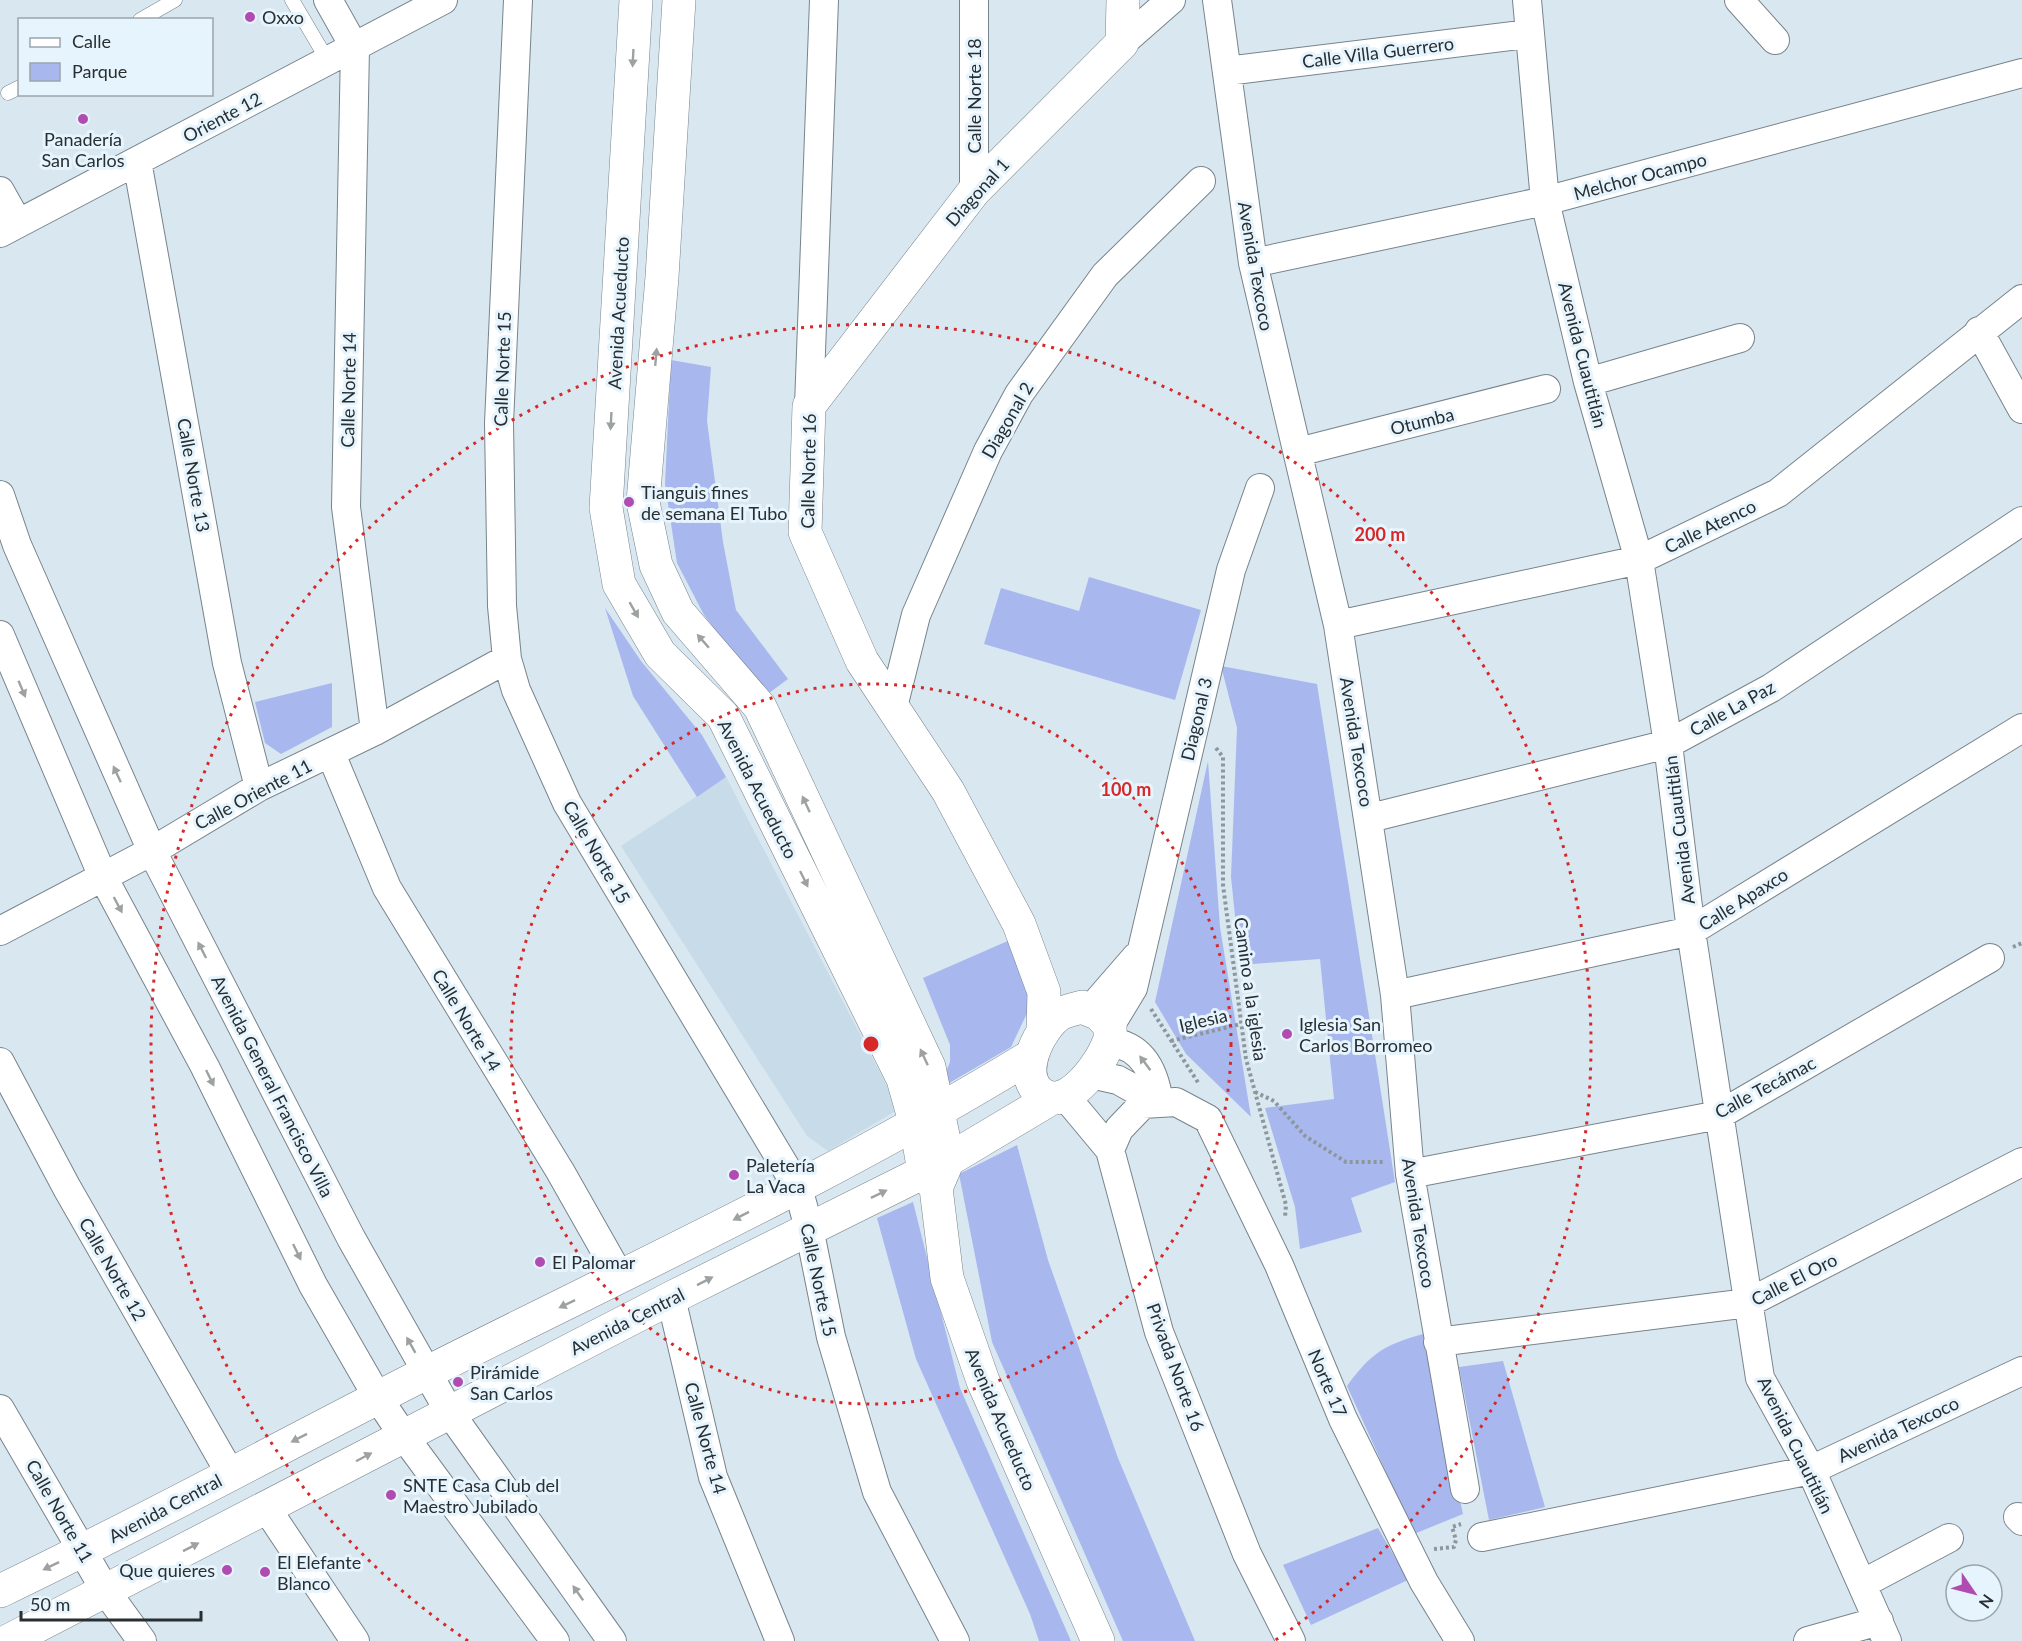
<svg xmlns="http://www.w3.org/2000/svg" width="2022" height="1641" viewBox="0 0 2022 1641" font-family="Lato,sans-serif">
  <rect width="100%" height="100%" fill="#d9e7f0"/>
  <!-- built -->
  <path fill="#c7dbe9" d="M 726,777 L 899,1109 L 828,1151 L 807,1136 L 621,846 Z"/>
  <!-- green -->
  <path fill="#a8b8ef" d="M 671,360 L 711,367 L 707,421 L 723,542 L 736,610 L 788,679 L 765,696 L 704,615 L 677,563 L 665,484 Z
    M 1089,577 L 1201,610 L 1175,700 L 984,644 L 1001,588 L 1079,611 Z
    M 605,608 L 641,661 L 702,735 L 726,777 L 697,797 L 633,696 Z
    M 1221,666 L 1317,684 L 1395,1182 L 1351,1198 L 1362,1232 L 1300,1249 L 1295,1207 L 1265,1108 L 1334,1099 L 1320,959 L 1240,965 L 1231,877 L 1237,728 Z
    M 332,683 L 332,727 L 281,754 L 265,743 L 255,702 Z
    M 1208,761 L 1220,927 L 1251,1117 L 1186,1054 L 1155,1002 Z
    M 1019,936 L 1040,986 L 1011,1047 L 939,1089 L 950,1062 L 950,1045 L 923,978 Z
    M 1017,1145 L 1048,1260 L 1118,1458 L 1195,1641 L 1123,1641 L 992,1342 L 959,1174 Z
    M 913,1202 L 960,1388 L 1071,1641 L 1039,1641 L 1030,1614 L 916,1359 L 877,1218 Z
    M 1423,1334 L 1463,1514 L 1414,1534 L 1347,1386 C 1371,1353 1384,1345 1423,1334 Z
    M 1503,1361 L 1545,1507 L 1489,1520 L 1459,1367 Z
    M 1378,1528 L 1408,1580 L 1311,1625 L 1283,1565 Z"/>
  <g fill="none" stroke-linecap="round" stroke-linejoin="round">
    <defs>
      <path id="service" d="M 292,0 L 328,61
        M 140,20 L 175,0
        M 8,93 L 20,87"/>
      <path id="minor" d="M 328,0 L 355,48 L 346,507 L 375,731
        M 518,0 L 499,423 L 502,606 L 507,659 L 516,690 L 567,803 L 798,1188 L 809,1228 L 831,1337 L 877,1492 L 955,1641
        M 1217,0 L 1253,263 L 1338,625 L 1395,995 L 1410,1174 L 1465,1489
        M 1527,0 L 1545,201 L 1588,382 L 1639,560 L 1668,744 L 1691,931 L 1760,1378 L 1811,1470 L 1887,1641
        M 1739,0 L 1775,40
        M 1122,43 L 1171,0
        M 1227,71 L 1528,34
        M 137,161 L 227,663 L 259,787
        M 0,191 L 18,223
        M 974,191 L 974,0
        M 0,233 L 443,0
        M 1253,263 L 1545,201 L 2022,73
        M 1979,331 L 2022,409
        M 1588,382 L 1740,338
        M 809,406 L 824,0
        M 1298,452 L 1546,389
        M 0,495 L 17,545 L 152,851 L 351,1238 L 450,1413 L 612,1641
        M 1338,625 L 1639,560 L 1778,493 L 2022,299
        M 0,635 L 103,877 L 205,1067 L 313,1285 L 378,1398 L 403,1435 L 555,1641
        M 893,707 L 916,615 L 988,451 L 1019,394 L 1105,275 L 1201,181
        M 331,754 L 387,888 L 560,1171 L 620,1277
        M 1370,818 L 1668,744 L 1771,688 L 2022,521
        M 0,931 L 152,851 L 259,787 L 375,731 L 507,659
        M 1395,995 L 1691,931 L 2022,728
        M 1090,1010 L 1136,957
        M 1110,1026 L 1133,988 L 1231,570 L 1260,488
        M 1110,1042 C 1143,1046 1155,1073 1159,1103
        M 0,1062 L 67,1188 L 230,1473
        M 1091,1074 L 1118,1080 L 1159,1103
        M 1065,1096 L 1110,1150 L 1159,1332 L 1247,1554 L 1291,1641
        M 1110,1150 L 1119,1129 L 1143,1104 L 1176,1102 L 1208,1119 L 1279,1265 L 1343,1419 L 1424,1582 L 1460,1641
        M 1410,1174 L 1719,1115 L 1990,958
        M 671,1298 L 713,1477 L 780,1641
        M 1438,1342 L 1748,1303 L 2022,1162
        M 0,1409 L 105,1590 L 142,1641
        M 267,1509 L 355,1641
        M 2018,1517 L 2022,1521
        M 1482,1537 L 1811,1470 L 2022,1371
        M 1862,1584 L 1949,1538
        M 1808,1641 L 1879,1621"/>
      <path id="tertiary" d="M 636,0 L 606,508 L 619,584 L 660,654 L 723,716 L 903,1079 L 916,1125 L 924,1172 L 936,1188 L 947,1278 L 983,1381 L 1098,1641
        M 679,0 L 662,277 L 643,502 L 656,565 L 678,612 L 760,707 L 929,1067 L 948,1160 L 936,1188
        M 1082,1007 L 1099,1014 L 1110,1026 C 1110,1032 1111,1039 1108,1044 C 1100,1065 1064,1117 1038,1091 C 1018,1071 1040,1027 1060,1014 C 1066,1011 1075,1009 1082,1007 Z
        M 1043,1032 L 1044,992 L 1019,924 L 948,791 L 862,661 L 805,532 L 809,406 L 974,191 L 1122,43 L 1123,0
        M 0,1591 C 144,1522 284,1445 426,1373 C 630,1270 837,1175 1031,1056
        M 8,1641 L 671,1298 L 948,1160 L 1052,1098"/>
    </defs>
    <!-- service casing -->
    <use href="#service" stroke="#77848c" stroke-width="15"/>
    <!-- minor casing -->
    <use href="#minor" stroke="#77848c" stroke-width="30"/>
    <!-- tertiary casing -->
    <use href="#tertiary" stroke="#77848c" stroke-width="34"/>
    <!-- path -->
    <path stroke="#8c979d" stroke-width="4" stroke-dasharray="3 3" stroke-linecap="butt" d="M 1216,748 L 1223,757 L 1223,885 L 1246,1059 L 1286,1205 L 1285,1217
      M 2013,947 L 2022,943
      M 1151,1009 L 1199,1084
      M 1171,1041 L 1241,1024
      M 1255,1092 L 1274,1101 L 1305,1136 L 1346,1162 L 1384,1162
      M 1434,1549 L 1454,1547 L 1456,1540 L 1452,1527 L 1461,1524"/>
    <!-- service -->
    <use href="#service" stroke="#fff" stroke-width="14"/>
    <!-- minor -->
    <use href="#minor" stroke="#fff" stroke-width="28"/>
    <!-- tertiary -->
    <use href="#tertiary" stroke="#fff" stroke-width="33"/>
  </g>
  <!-- one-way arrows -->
  <defs><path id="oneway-solid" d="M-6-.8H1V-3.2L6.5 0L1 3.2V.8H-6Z" transform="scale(1.5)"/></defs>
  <g fill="#9ea1a2">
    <use href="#oneway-solid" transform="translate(633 58) rotate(93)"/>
    <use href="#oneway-solid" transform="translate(656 357) rotate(-85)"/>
    <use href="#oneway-solid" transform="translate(611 421) rotate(93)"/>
    <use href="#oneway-solid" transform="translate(634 610) rotate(60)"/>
    <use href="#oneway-solid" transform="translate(703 641) rotate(-131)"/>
    <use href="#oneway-solid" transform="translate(22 689) rotate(67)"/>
    <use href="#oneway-solid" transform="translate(117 774) rotate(-115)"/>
    <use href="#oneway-solid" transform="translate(806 804) rotate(-115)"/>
    <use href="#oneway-solid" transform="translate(804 879) rotate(64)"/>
    <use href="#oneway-solid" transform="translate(118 905) rotate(62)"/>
    <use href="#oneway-solid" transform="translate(202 950) rotate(-117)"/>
    <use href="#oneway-solid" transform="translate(924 1057) rotate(-115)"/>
    <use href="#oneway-solid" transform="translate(1145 1063) rotate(-127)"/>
    <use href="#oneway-solid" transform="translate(210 1078) rotate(64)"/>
    <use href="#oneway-solid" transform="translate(879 1194) rotate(-26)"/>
    <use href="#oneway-solid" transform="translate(741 1216) rotate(153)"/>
    <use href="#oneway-solid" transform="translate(297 1252) rotate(64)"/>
    <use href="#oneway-solid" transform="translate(705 1281) rotate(-27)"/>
    <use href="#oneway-solid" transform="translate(567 1304) rotate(154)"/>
    <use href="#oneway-solid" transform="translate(411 1345) rotate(-119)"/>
    <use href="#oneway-solid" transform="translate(299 1438) rotate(153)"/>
    <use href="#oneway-solid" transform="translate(364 1457) rotate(-28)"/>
    <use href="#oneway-solid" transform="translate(191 1547) rotate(-27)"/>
    <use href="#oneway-solid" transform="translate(51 1566) rotate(154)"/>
    <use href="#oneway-solid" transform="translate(578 1593) rotate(-125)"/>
  </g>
  <!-- distance rings -->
  <g fill="none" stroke="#d62828" stroke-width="3" stroke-dasharray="3 6">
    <circle cx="871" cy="1044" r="360"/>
    <path d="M468 1641A720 720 0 1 1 1274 1641"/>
  </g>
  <!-- markers -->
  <g fill="#b04cb1" stroke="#e6f4fd" stroke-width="2">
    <circle cx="250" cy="17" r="6"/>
    <circle cx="83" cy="119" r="6"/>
    <circle cx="629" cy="502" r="6"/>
    <circle cx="1287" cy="1034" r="6"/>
    <circle cx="734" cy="1175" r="6"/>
    <circle cx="540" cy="1262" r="6"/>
    <circle cx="458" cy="1382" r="6"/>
    <circle cx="391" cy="1495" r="6"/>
    <circle cx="227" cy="1570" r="6"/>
    <circle cx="265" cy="1572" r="6"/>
  </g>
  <g text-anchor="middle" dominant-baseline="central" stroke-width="6" stroke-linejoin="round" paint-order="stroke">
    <!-- poi labels -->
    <g font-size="18" fill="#282e31" stroke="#e6f4fd" text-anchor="start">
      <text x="262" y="17">Oxxo</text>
      <text x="83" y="139" text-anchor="middle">Panadería<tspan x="83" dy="21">San Carlos</tspan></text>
      <text x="641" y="492">Tianguis fines<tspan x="641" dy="21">de semana El Tubo</tspan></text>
      <text x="1299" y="1024">Iglesia San<tspan x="1299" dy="21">Carlos Borromeo</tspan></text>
      <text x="746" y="1165">Paletería<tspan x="746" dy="21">La Vaca</tspan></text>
      <text x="552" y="1262">El Palomar</text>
      <text x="470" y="1372">Pirámide<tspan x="470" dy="21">San Carlos</tspan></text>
      <text x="403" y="1485">SNTE Casa Club del<tspan x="403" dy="21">Maestro Jubilado</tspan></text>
      <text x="277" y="1562">El Elefante<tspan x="277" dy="21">Blanco</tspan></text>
      <text x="215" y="1570" text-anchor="end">Que quieres</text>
    </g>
    <!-- street labels -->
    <g font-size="18" fill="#282e31" stroke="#e6f4fd">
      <text transform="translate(1378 52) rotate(-7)">Calle Villa Guerrero</text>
      <text transform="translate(974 96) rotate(-90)">Calle Norte 18</text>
      <text transform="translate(222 117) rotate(-28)">Oriente 12</text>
      <text transform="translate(1640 176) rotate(-15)">Melchor Ocampo</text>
      <text transform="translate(977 192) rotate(-48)">Diagonal 1</text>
      <text transform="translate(1256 266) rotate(80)">Avenida Texcoco</text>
      <text transform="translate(618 313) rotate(-87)">Avenida Acueducto</text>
      <text transform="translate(1583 355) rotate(76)">Avenida Cuautitlán</text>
      <text transform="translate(502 369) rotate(-88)">Calle Norte 15</text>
      <text transform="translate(348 390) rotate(-89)">Calle Norte 14</text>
      <text transform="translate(1007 420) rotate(-60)">Diagonal 2</text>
      <text transform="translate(1422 421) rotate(-14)">Otumba</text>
      <text transform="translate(808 471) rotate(-89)">Calle Norte 16</text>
      <text transform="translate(194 475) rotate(80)">Calle Norte 13</text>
      <text transform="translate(1710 526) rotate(-26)">Calle Atenco</text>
      <text transform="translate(1732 708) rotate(-29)">Calle La Paz</text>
      <text transform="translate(1196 719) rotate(-77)">Diagonal 3</text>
      <text transform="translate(1357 742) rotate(81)">Avenida Texcoco</text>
      <text transform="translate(758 789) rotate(63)">Avenida Acueducto</text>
      <text transform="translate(253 794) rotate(-28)">Calle Oriente 11</text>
      <text transform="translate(1679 830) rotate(-97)">Avenida Cuautitlán</text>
      <text transform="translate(597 852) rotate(60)">Calle Norte 15</text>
      <text transform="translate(1743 899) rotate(-32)">Calle Apaxco</text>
      <text transform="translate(1251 989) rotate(82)">Camino a la iglesia</text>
      <text transform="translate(467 1020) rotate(59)">Calle Norte 14</text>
      <text transform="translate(1203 1020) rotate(-13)">Iglesia</text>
      <text transform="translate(273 1086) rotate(63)">Avenida General Francisco Villa</text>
      <text transform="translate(1765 1087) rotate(-28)">Calle Tecámac</text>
      <text transform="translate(1419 1223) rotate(81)">Avenida Texcoco</text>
      <text transform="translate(113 1269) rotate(60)">Calle Norte 12</text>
      <text transform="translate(1794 1279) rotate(-27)">Calle El Oro</text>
      <text transform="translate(819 1280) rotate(78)">Calle Norte 15</text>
      <text transform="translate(627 1321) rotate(-27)">Avenida Central</text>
      <text transform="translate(1176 1367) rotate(70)">Privada Norte 16</text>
      <text transform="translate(1328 1383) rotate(67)">Norte 17</text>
      <text transform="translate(1001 1419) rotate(67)">Avenida Acueducto</text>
      <text transform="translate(1898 1429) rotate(-25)">Avenida Texcoco</text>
      <text transform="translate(706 1438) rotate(75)">Calle Norte 14</text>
      <text transform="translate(1796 1445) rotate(64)">Avenida Cuautitlán</text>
      <text transform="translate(165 1508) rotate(-28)">Avenida Central</text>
      <text transform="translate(60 1511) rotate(60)">Calle Norte 11</text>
    </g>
  </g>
  <circle cx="871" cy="1044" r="9" fill="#d62828" stroke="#e6f4fd" stroke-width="3"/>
  <g font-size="18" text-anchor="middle" font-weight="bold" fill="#d62828" stroke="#e6f4fd" stroke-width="6" stroke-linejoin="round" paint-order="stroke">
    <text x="1380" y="541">200 m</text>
    <text x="1126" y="796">100 m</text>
  </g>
  <!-- legend -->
  <rect x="18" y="18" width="195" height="78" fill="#e6f4fd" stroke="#9aa5ab" stroke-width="1.5"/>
  <rect x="30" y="38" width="30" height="9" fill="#ffffff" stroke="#9aa5ab" stroke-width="1.5"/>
  <text x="72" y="48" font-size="18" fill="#282e31">Calle</text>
  <rect x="30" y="63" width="30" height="18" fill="#a8b8ef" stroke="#9aa5ab" stroke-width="1.5"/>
  <text x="72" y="78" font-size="18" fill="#282e31">Parque</text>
  <!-- north arrow -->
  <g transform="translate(1974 1593) rotate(125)"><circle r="28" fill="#e6f4fd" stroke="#9aa5ab" stroke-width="1.5"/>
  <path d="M0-4.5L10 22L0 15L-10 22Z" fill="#b04cb1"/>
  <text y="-9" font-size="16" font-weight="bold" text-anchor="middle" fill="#282e31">N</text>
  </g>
  <!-- scale -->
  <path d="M21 1611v9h180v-9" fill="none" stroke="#282e31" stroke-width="3"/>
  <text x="30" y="1611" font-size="18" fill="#282e31" stroke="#e6f4fd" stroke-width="4.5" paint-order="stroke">50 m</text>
</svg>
